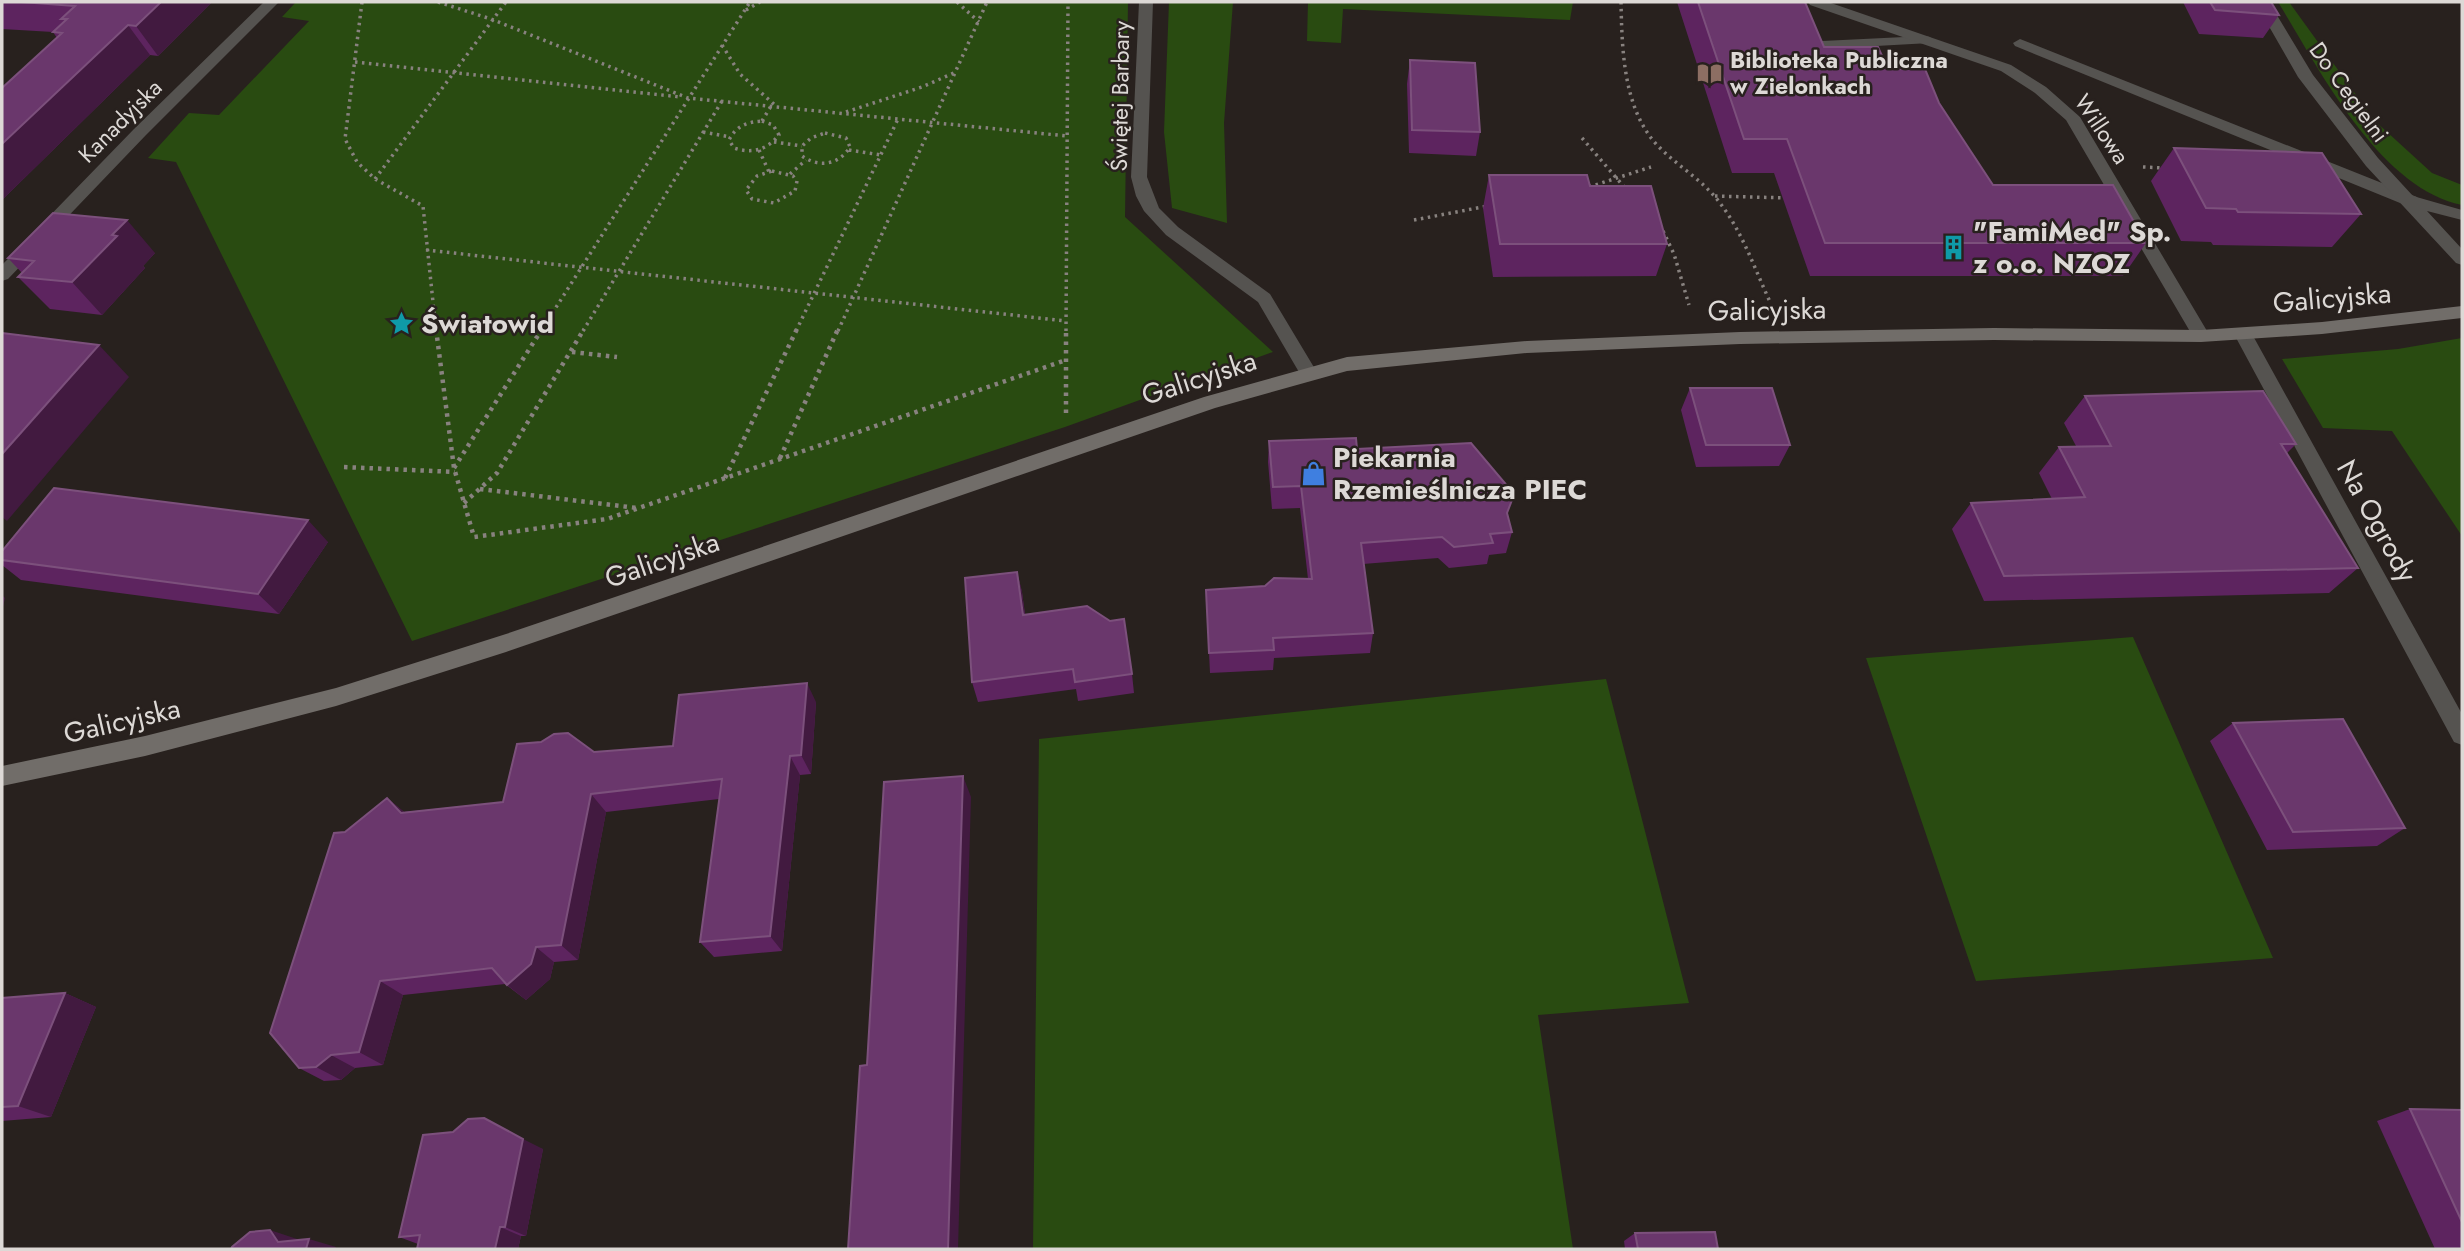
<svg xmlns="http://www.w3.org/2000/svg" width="2464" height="1251" viewBox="0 0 2464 1251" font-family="Jost,sans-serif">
  <rect width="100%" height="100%" fill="#28211e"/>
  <!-- green -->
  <path fill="#294b11" d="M 296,2 L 1128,2 L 1125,217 L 1273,352 L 1065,427 L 412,641 L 176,162 L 148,158 L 189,113 L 219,115 L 309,21 L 282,17 Z
    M 1169,2 L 1233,2 L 1224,123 L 1227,223 L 1172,208 L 1164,132 Z
    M 1308,2 L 1573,2 L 1570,20 L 1343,9 L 1341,43 L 1307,41 Z
    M 2278,2 L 2289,2 L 2375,121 L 2432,173 L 2462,185 L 2462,205 C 2379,188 2319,69 2278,2 Z
    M 2462,338 L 2462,536 L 2392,431 L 2323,428 L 2282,359 L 2398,349 Z
    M 2133,637 L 2273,958 L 1976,981 L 1866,658 Z
    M 1606,679 L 1689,1003 L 1538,1015 L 1573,1249 L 1033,1249 L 1039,739 Z"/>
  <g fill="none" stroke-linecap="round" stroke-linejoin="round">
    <!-- path-far1 -->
    <path stroke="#88827f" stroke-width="3.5" stroke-dasharray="2.5 4.5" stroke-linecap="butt" d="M 362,2 L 345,139 L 357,162 L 375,179 L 423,206 L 436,331
      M 438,2 L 491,19 L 688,98 L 1067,136
      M 957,2 L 979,22
      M 1621,2 C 1622,49 1623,108 1657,145 C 1677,166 1703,180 1720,203 C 1743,233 1755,270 1771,304
      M 746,10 L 760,2
      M 722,45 L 740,74 L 776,106
      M 355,62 L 681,97
      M 846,112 L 922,87 L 956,72
      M 762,121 L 773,125 L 779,135 C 767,150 752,154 734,148 L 729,140 C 736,126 747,122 762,121 Z
      M 762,121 L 771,106
      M 703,132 L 730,137
      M 825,133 L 846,138 L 850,147 C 839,165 819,168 802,156 L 802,146 L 811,138 Z
      M 1582,138 L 1625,188
      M 774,142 L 802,146
      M 759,150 L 769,172
      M 849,150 L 881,155
      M 2143,167 L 2165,168
      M 772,171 L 793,176 L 797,181 L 795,191 L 774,203 L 752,199 L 746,190 L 757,176 Z
      M 790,174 L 806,160
      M 375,179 L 506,2
      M 1589,187 L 1651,167
      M 1715,196 L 1788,198
      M 1414,220 L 1488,206
      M 1663,231 L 1674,254 L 1689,305
      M 426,250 L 1066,321
      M 541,331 L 750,2
      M 583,331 L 722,101
      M 796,331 L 898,119
      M 838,331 L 987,2
      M 1066,331 L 1068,2"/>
    <!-- path -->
    <path stroke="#88827f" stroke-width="4.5" stroke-dasharray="3.5 5" stroke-linecap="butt" d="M 436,329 L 454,468 L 474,537 L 607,519 L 1066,360
      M 572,352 L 617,357
      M 1066,413 L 1066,329
      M 780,458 L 838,329
      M 344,467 L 455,472
      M 454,468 L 542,329
      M 725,478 L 797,329
      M 480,489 L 637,508
      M 464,503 L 497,473 L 584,329"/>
    <!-- lane -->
    <path fill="#555350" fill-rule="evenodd" d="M 1925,36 L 1930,37 L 1932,40 L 1930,43 L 1822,49 L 1815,45 L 1822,41 Z
      M 2020,39 L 2417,197 L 2419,201 L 2417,205 L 2405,205 L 2015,46 L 2013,43 Z"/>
    <!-- street -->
    <path fill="#555350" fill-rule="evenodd" d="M 264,2 L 279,2 L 146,135 L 8,279 L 2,281 L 2,265 L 134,129 Z
      M 1139,2 L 1153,2 L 1147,177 L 1159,208 L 1178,227 L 1270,294 L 1318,374 L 1315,379 L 1303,379 L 1258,302 L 1166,235 L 1144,211 L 1136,196 L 1131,177 Z
      M 1808,2 L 1828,2 L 2011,65 L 2046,87 L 2080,117 L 2210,336 L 2207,340 L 2195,340 L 2066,120 L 2035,93 L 2001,71 L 1810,5 Z
      M 2255,2 L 2269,2 L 2313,75 L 2378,158 L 2413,196 L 2462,210 L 2462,220 L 2427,211 L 2462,249 L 2462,265 L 2456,263 L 2366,166 L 2298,77 Z
      M 2243,328 L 2249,330 L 2252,334 L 2462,714 L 2462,745 L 2454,742 L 2234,334 L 2237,330 Z"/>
    <!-- secondary -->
    <path fill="#716d69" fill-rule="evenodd" d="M 2462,306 L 2462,318 L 2322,334 L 2201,342 L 1994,340 L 1740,344 L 1527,353 L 1347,371 L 1215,408 L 506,652 L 336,706 L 145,756 L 2,786 L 2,766 L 145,736 L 336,688 L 506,634 L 1204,397 L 1347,357 L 1527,341 L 1740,332 L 1994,328 L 2201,330 L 2322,322 Z"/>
  </g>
  <!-- wall -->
  <path fill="#5d245f" d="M 2,2 L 212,2 L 158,56 L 150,55 L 2,200 L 2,88 L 57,38 L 53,32 L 2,29 Z
    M 1677,2 L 1805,2 L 1824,47 L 1888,69 L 1939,103 L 1993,185 L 2146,243 L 2123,276 L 1810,276 L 1774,173 L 1732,173 Z
    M 2183,2 L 2271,2 L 2279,15 L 2263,38 L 2199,34 Z
    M 1410,60 L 1480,132 L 1476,156 L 1409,153 L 1407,84 Z
    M 2174,148 L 2361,214 L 2332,247 L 2213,245 L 2211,242 L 2181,241 L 2151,181 Z
    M 1489,175 L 1590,186 L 1667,244 L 1656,276 L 1493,277 L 1483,208 Z
    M 155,253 L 143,266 L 145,268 L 102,315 L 50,309 L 18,277 L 22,273 L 8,258 Z
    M 1690,388 L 1790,445 L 1779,466 L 1696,467 L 1681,410 Z
    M 2085,396 L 2296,444 L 2287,453 L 2358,568 L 2329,593 L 1984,601 L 1952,529 L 1971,503 L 2052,499 L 2039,473 L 2059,447 L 2076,446 L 2064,423 Z
    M 1269,441 L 1357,449 L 1508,516 L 1512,532 L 1506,553 L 1489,555 L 1487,564 L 1449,568 L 1438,558 L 1363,564 L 1373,633 L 1370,653 L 1274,658 L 1273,670 L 1210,673 L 1206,590 L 1265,586 L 1308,579 L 1300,508 L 1272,509 L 1268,462 Z
    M 328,542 L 279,614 L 21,580 L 2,565 L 2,560 Z
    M 1017,572 L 1022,592 L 1025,614 L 1132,674 L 1134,693 L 1078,701 L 1076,689 L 978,702 L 972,682 Z
    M 816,702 L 811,774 L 800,775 L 782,951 L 714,957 L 700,942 L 719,799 L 606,812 L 578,960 L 554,962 L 550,979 L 526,1000 L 505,984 L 403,995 L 383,1065 L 355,1068 L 341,1080 L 324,1081 L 299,1068 L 345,832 L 387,798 L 404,812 L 503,802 L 673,746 Z
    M 2233,723 L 2405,828 L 2377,846 L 2267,850 L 2210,741 Z
    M 65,993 L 96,1007 L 51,1117 L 2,1121 L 2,998 Z
    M 2410,1109 L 2462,1110 L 2462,1249 L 2435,1249 L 2377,1121 Z
    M 453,1132 L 543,1149 L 526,1236 L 521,1236 L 518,1249 L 417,1249 L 418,1244 L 399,1237 Z
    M 1635,1233 L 1718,1249 L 1625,1249 L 1624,1241 Z"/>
  <!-- shaded-wall -->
  <path fill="#421a40" d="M 161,2 L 212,2 L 158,56 L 136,26 Z
    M 128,25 L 150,55 L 2,200 L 2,144 Z
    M 127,220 L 155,253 L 143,266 L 145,268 L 102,315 L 72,282 Z
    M 99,345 L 129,377 L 7,521 L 2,517 L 2,454 Z
    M 308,520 L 328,542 L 279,614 L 258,594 Z
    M 1017,572 L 1022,592 L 1027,635 L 1023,615 Z
    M 2,595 L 5,598 L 2,611 Z
    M 807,683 L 816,702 L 811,774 L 801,755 Z
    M 790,756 L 800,775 L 782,951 L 770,936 Z
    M 963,776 L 971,797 L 958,1249 L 948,1249 Z
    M 591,794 L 606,812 L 578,960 L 561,945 Z
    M 387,798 L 408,815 L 401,813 Z
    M 536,947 L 554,962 L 550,979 L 526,1000 L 507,985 Z
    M 380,981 L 403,995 L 383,1065 L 359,1052 Z
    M 65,993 L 96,1007 L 51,1117 L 18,1106 Z
    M 331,1055 L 355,1068 L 341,1080 L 316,1067 Z
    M 523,1139 L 543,1149 L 526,1236 L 505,1227 Z
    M 500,1227 L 521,1236 L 518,1249 L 495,1249 Z
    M 270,1230 L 297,1239 L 305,1249 L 278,1242 Z
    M 309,1239 L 336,1247 L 335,1249 L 306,1249 Z"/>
  <!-- building -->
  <path fill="#6a376c" stroke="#7c507c" stroke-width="2" d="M 21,2 L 161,2 L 136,26 L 128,25 L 2,144 L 2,88 L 62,33 L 53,32 L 67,19 L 61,19 L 75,6 Z
    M 1698,2 L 1805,2 L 1824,47 L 1878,47 L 1888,69 L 1925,69 L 1939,103 L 1993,185 L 2113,185 L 2146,243 L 1825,243 L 1787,139 L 1744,139 Z
    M 2210,2 L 2271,2 L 2279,15 L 2215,10 Z
    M 1410,60 L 1475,63 L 1480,132 L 1412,130 Z
    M 2174,148 L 2322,153 L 2361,214 L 2238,212 L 2236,209 L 2206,208 Z
    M 1489,175 L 1587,175 L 1590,186 L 1651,186 L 1667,244 L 1500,244 Z
    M 53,213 L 127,220 L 112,235 L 117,236 L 72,282 L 18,277 L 34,261 L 8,258 Z
    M 2,333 L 99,345 L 2,454 Z
    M 1690,388 L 1772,388 L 1790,445 L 1706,445 Z
    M 2263,391 L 2296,444 L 2281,444 L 2358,568 L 2004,576 L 1971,503 L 2085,497 L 2059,447 L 2111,446 L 2085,396 Z
    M 1356,438 L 1357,449 L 1471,443 L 1509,488 L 1512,500 L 1507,513 L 1512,532 L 1490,534 L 1493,543 L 1454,547 L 1442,537 L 1361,543 L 1373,633 L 1273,638 L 1274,650 L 1209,653 L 1206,590 L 1265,586 L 1274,578 L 1312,579 L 1301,486 L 1273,487 L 1269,441 Z
    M 54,488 L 308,520 L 258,594 L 2,560 L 2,551 Z
    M 1017,572 L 1023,615 L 1087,606 L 1110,621 L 1124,619 L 1132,674 L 1075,682 L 1073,669 L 972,682 L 965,578 Z
    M 807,683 L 801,755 L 790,756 L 770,936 L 700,942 L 722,779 L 591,794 L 561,945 L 536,947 L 531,964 L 507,985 L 492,968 L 380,981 L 359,1052 L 331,1055 L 316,1067 L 299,1068 L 270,1033 L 334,833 L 345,832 L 387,798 L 401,813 L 503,802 L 517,744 L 541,742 L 554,734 L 568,733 L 594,752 L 673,746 L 679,695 Z
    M 2343,719 L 2405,828 L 2293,832 L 2233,723 Z
    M 963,776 L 948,1249 L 848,1249 L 860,1066 L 867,1065 L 884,782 Z
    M 65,993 L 18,1106 L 2,1107 L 2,998 Z
    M 2410,1109 L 2462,1110 L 2462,1222 Z
    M 484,1118 L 523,1139 L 505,1227 L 500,1227 L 495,1249 L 417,1249 L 420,1235 L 399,1237 L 423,1135 L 453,1132 L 468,1119 Z
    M 270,1230 L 278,1242 L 309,1239 L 306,1249 L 231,1249 L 232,1247 L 250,1232 Z
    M 1715,1232 L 1718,1249 L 1638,1249 L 1635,1233 Z"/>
  <!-- icons -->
  <defs>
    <symbol id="library-bare" viewBox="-9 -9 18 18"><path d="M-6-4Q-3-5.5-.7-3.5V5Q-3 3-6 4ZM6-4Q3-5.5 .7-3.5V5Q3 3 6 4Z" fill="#8d6e63" stroke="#28211e" stroke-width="2.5" paint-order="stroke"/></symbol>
    <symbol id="building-bare" viewBox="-9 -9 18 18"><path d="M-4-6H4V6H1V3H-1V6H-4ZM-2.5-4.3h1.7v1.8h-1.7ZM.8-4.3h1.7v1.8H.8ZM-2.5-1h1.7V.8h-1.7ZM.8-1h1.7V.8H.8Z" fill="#0f9aa8" stroke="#28211e" stroke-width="2.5" paint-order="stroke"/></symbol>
    <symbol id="sight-bare" viewBox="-9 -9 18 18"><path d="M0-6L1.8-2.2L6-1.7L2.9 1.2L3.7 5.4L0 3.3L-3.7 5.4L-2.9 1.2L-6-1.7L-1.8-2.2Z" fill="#0f9aa8" stroke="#28211e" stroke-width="2.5" paint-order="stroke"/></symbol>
    <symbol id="shop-bare" viewBox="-9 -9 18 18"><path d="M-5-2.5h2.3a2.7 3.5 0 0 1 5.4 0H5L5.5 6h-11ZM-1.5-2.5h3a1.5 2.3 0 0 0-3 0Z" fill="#3f7fe0" stroke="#28211e" stroke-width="2.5" paint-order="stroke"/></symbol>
  </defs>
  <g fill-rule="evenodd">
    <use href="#library-bare" x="1692" y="56" width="35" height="35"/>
    <use href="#building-bare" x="1936" y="230" width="35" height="35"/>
    <use href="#sight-bare" x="384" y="306" width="35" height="35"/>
    <use href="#shop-bare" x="1296" y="456" width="35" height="35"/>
  </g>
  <g text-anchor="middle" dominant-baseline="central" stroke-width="5" stroke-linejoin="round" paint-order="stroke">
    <!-- far-poi labels -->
    <g font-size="23" font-weight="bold" fill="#ddd9d6" stroke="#28211e" text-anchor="start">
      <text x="1730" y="60">Biblioteka Publiczna<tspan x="1730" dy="26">w Zielonkach</tspan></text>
    </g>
    <!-- far-street labels -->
    <g font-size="23" fill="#ddd9d6" stroke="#28211e">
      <text transform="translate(2349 92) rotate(54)">Do Cegielni</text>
      <text transform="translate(1120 96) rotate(-89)">Świętej Barbary</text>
      <text transform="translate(120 121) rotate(-45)">Kanadyjska</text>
      <text transform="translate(2102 129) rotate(56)">Willowa</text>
    </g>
    <!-- poi labels -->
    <g font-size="28" font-weight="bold" fill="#ddd9d6" stroke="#28211e" text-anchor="start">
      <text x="1973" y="231">"FamiMed" Sp.<tspan x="1973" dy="32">z o.o. NZOZ</tspan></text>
      <text x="421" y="323">Światowid</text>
      <text x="1333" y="457">Piekarnia<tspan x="1333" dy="32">Rzemieślnicza PIEC</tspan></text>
    </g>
    <!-- street labels -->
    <g font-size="28" fill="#ddd9d6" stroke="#28211e">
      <text transform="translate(2332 298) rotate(-5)">Galicyjska</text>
      <text transform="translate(1767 310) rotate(-1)">Galicyjska</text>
      <text transform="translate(1199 378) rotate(-18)">Galicyjska</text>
      <text transform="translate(2377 521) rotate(61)">Na Ogrody</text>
      <text transform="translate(662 560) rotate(-19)">Galicyjska</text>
      <text transform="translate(122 721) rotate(-13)">Galicyjska</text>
    </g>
  </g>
  <!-- border -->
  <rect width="2464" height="1251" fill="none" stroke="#ddd9d6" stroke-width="7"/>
</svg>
